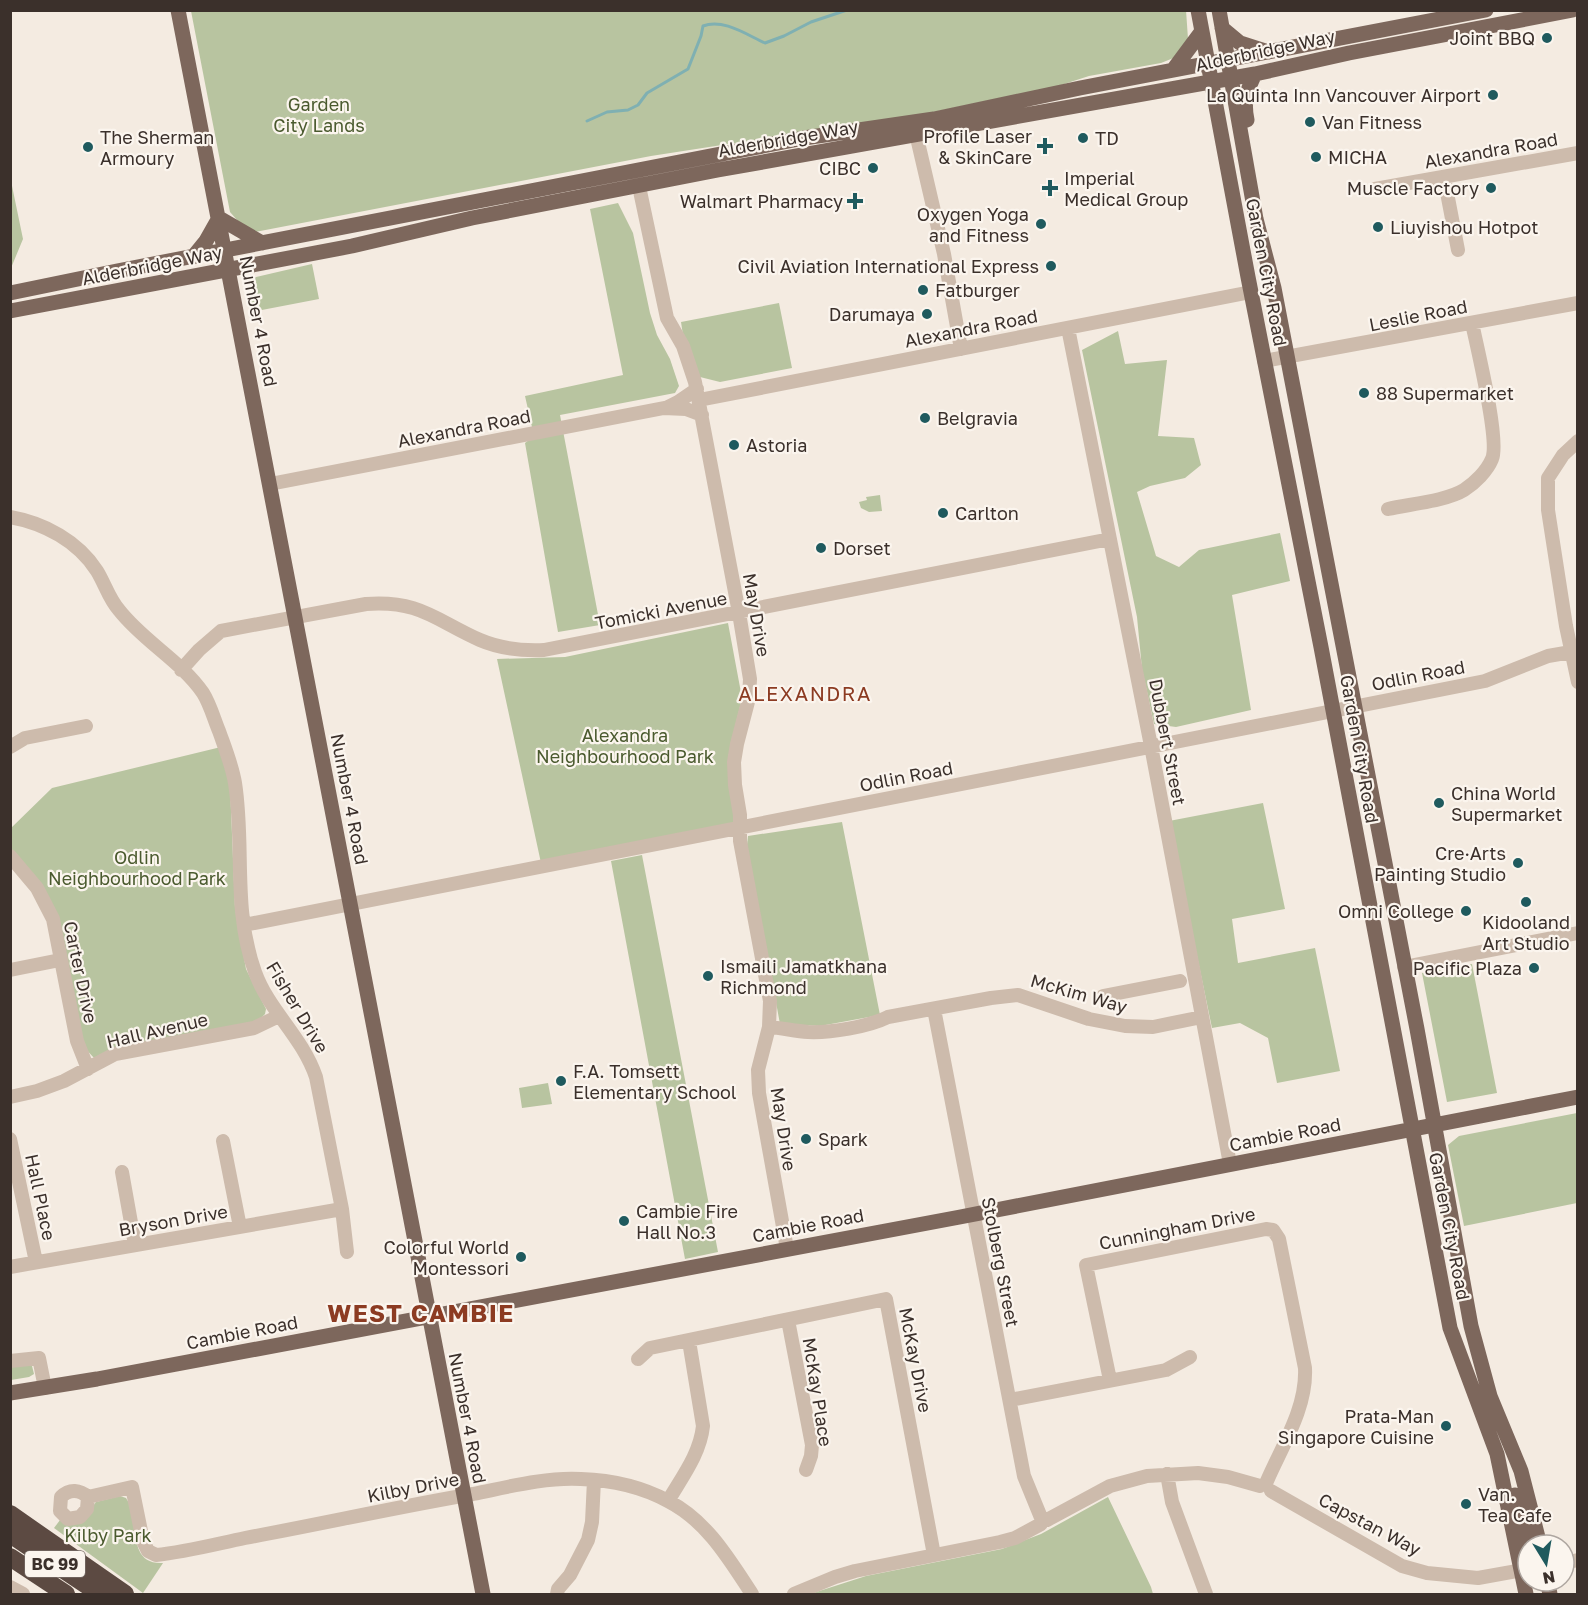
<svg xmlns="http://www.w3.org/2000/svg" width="1588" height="1605" viewBox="0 0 1588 1605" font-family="'Golos Text',sans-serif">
  <rect width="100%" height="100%" fill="#f4ebe1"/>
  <!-- green -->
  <path fill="#b8c4a0" d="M 1186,10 L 1188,39 L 1176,57 L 1161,63 L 1089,76 L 1058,86 L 929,113 L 651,156 L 255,232 L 244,228 L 230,212 L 191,11 Z
    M 11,181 L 23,239 L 11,268 L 10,181 Z
    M 618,203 L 633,233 L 650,313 L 657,335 L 670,359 L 679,386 L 675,393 L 560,415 L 600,625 L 558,632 L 525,443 L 534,436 L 525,396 L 623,375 L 590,209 Z
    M 312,264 L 319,299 L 252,312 L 247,286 L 252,278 Z
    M 779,303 L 792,368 L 720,382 L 700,377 L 683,335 L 681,322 Z
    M 1118,331 L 1125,364 L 1167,360 L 1158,436 L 1194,438 L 1201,465 L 1185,478 L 1150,486 L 1137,492 L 1156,556 L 1179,567 L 1199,550 L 1280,533 L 1290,581 L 1232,595 L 1251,710 L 1176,727 L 1154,724 L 1142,669 L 1137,617 L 1082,350 Z
    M 880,495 L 882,511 L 869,512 L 861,508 L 859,502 L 867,500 L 866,497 Z
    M 728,623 L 742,698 L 728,758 L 740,823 L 541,863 L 497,659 L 565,657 Z
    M 221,747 L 230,785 L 235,908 L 246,969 L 266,1009 L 265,1014 L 255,1024 L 94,1058 L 83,1046 L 56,919 L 11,852 L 10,829 L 52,788 Z
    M 1263,803 L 1285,909 L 1232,919 L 1238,963 L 1315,948 L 1340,1071 L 1277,1083 L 1268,1038 L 1240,1023 L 1212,1028 L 1169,821 Z
    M 842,822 L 880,1015 L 820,1026 L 780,1024 L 747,845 L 748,836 Z
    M 642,855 L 718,1252 L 685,1259 L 611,861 Z
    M 1472,964 L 1497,1093 L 1447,1102 L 1422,973 Z
    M 548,1083 L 552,1104 L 522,1108 L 519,1088 Z
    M 1577,1113 L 1577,1203 L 1464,1226 L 1448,1145 L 1459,1136 Z
    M 25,1364 L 32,1366 L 34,1374 L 29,1377 L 11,1380 L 11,1366 Z
    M 120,1496 L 126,1498 C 141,1519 125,1565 163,1563 L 143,1593 L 54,1528 L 60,1520 L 93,1506 L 96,1502 Z
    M 1108,1497 L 1151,1587 L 1153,1594 L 810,1594 L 866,1576 L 1002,1549 L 1041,1534 Z"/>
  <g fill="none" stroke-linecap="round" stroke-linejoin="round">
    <!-- stream -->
    <path stroke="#7fb0b2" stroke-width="3" d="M 587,121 L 607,112 L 628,110 L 638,105 L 647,93 L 688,69 L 701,36 L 703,26 C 723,18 747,35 765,43 L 784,36 L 811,22 L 847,10"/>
    <!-- minor -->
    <path stroke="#cdbbac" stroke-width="14" d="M 914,125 L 944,254 L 961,349
      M 637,177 L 667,318 L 683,346 L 695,382 L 739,613 L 750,679 L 749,698 L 737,744 L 734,762 L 735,785 L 740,815 L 740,841 L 770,1001 L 769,1027 L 758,1070 L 759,1093 L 787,1249
      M 1444,177 L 1458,250
      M 1375,189 L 1578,153
      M 1068,328 L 1151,746 L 1230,1164
      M 1264,361 L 1578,303
      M 699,400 L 1251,292
      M 666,408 L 678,402 L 697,389
      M 1578,441 L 1563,455 L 1548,478 L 1548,510 L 1566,626 L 1578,682
      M 270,484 L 664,408 L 686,409 L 702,415
      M 1388,509 C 1410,504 1446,501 1464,490 C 1475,483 1487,471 1492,459 C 1500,441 1477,347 1472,323
      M 10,517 C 44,523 78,541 97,571 C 105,584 109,599 119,610 C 143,641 181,661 203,693 C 210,704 214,719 219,731 C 225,748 232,765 235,783 C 245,847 232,908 255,972 C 269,1011 302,1036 316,1077 L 342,1209 L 347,1252
      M 181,670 L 199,650 L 221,631 L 366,604 C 420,600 435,620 480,640 C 501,649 521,651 544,650 L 1110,539
      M 10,747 L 25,738 L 86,726
      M 10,856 L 37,888 L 53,919 L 77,1041 L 88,1069
      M 244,925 L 1485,681 L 1548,656 L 1571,652
      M 1404,967 L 1578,933
      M 10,970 L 60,960
      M 1103,996 L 1180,981
      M 934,1009 L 1024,1476 L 1042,1520
      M 769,1027 C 782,1028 795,1031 808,1032 C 830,1033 868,1027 888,1017 L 991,998 L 1018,995 L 1089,1019 L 1125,1026 L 1153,1027 L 1202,1017
      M 10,1097 L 37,1091 L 64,1081 L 115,1054 L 254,1028 L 279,1016
      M 10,1139 L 36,1262
      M 223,1141 L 240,1227
      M 122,1172 L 135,1245
      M 10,1267 L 342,1209
      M 788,1320 L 812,1445 L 811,1456 L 806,1470
      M 638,1359 L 650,1348 L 886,1299 L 934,1555
      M 10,1361 L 39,1358 L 45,1388
      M 1110,1380 L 1086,1265 L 1266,1229 L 1273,1230 L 1279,1239 L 1305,1368 C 1307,1408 1282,1446 1267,1481
      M 1010,1400 L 1166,1370 L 1190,1357
      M 1167,1474 L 1172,1502 L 1206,1594
      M 1271,1491 L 1402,1566 L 1427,1573 L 1478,1578 L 1528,1569
      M 88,1497 L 87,1509 L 80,1517 L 68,1519 L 60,1511 L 61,1497 C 70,1488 80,1490 88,1497 L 132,1487 L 143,1541 L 148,1551 L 156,1555 C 186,1552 216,1544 245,1538 C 321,1524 397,1507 473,1494 C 508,1487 545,1477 581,1479 C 610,1480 642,1487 668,1501 C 707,1521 729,1559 752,1594
      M 668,1501 C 682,1477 700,1454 703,1426 L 689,1341
      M 1047,1520 L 1110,1486 L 1147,1476 L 1198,1473 L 1228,1477 L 1260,1486
      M 1564,1563 L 1578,1560
      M 10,1587 L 23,1594
      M 557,1594 L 558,1589 L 570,1575 L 588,1540 L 592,1522 L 594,1480
      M 794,1594 L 835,1577 L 855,1571 L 1000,1542 L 1015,1538 L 1041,1524"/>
    <!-- major -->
    <path stroke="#7d675c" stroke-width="15" d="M 178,10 L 483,1594
      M 1198,10 L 1248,277 L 1321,647 L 1450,1328 L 1497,1454 L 1526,1594
      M 1219,10 L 1256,219 L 1274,288 L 1417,1029 L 1471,1326 L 1490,1396 L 1521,1471 L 1540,1545
      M 1222,28 L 1240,43 L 1268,52
      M 1173,70 L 1202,31
      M 1247,120 C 1243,102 1247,90 1255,74
      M 219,218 L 262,243
      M 193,257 L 206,241 L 219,218
      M 10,293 L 117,271 L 804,138 L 934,119 L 1080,88 L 1486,10
      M 10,311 L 352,246 L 472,218 L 718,170 L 1255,74 L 1349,53 L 1573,10
      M 10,1393 L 97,1379 L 960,1217 L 1578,1097
      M 1515,1495 L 1530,1545
      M 1547,1581 L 1550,1594"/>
    <!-- highway -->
    <path stroke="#5c4a42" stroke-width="18" d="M 10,1514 L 125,1594
      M 10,1534 L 100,1594
      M 10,1557 L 66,1594"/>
  </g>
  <!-- markers -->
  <g fill="#1f5a5e" stroke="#fbf5ee" stroke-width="2">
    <circle cx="1547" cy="38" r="6"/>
    <circle cx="1493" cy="95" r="6"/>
    <circle cx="1310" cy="122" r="6"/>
    <circle cx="1083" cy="138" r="6"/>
    <path d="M1042 137h6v6h6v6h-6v6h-6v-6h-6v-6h6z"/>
    <circle cx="88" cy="147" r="6"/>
    <circle cx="1316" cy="157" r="6"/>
    <circle cx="873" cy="168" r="6"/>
    <path d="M1047 179h6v6h6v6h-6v6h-6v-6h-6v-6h6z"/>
    <circle cx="1491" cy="188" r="6"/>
    <path d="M852 192h6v6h6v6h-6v6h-6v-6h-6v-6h6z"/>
    <circle cx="1041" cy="224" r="6"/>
    <circle cx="1378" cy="227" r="6"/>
    <circle cx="1051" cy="266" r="6"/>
    <circle cx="923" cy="290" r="6"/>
    <circle cx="927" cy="314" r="6"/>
    <circle cx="1364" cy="393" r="6"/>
    <circle cx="925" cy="418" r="6"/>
    <circle cx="734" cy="445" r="6"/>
    <circle cx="943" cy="513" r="6"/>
    <circle cx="821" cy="548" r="6"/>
    <circle cx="1439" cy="803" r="6"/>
    <circle cx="1518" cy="863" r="6"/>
    <circle cx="1526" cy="902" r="6"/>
    <circle cx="1466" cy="911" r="6"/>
    <circle cx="1534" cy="968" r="6"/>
    <circle cx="708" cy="976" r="6"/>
    <circle cx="561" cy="1081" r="6"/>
    <circle cx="806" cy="1139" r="6"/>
    <circle cx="624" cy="1221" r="6"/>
    <circle cx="521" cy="1257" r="6"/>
    <circle cx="1446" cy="1426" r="6"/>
    <circle cx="1466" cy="1504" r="6"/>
  </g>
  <g text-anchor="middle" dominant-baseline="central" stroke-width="4.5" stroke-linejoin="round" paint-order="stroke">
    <!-- shield labels -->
    <rect fill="#fbf5ee" stroke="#756b66" stroke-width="1.5" x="25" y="1551" width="60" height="26" rx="4.5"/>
    <g font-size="16" font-weight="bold" fill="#3b302b">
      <text x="55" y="1564">BC 99</text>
    </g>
    <!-- poi labels -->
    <g font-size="18" fill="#3b302b" stroke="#fbf5ee" text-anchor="start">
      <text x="1535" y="38" text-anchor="end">Joint BBQ</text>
      <text x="1481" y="95" text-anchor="end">La Quinta Inn Vancouver Airport</text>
      <text x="1322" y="122">Van Fitness</text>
      <text x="1032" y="136" text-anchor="end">Profile Laser<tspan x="1032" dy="21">&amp; SkinCare</tspan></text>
      <text x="100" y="137">The Sherman<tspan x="100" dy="21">Armoury</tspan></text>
      <text x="1095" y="138">TD</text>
      <text x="1328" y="157">MICHA</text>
      <text x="861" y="168" text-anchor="end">CIBC</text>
      <text x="1064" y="178">Imperial<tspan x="1064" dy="21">Medical Group</tspan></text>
      <text x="1479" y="188" text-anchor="end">Muscle Factory</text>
      <text x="843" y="201" text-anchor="end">Walmart Pharmacy</text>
      <text x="1029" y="214" text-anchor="end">Oxygen Yoga<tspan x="1029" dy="21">and Fitness</tspan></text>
      <text x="1390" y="227">Liuyishou Hotpot</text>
      <text x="1039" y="266" text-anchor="end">Civil Aviation International Express</text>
      <text x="935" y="290">Fatburger</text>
      <text x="915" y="314" text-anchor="end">Darumaya</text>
      <text x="1376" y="393">88 Supermarket</text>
      <text x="937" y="418">Belgravia</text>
      <text x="746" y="445">Astoria</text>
      <text x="955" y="513">Carlton</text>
      <text x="833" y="548">Dorset</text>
      <text x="1451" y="793">China World<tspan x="1451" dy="21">Supermarket</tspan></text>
      <text x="1506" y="853" text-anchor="end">Cre·Arts<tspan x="1506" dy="21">Painting Studio</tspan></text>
      <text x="1454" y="911" text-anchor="end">Omni College</text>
      <text x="1526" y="922" text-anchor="middle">Kidooland<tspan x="1526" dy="21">Art Studio</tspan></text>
      <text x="720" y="966">Ismaili Jamatkhana<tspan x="720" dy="21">Richmond</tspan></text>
      <text x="1522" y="968" text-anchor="end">Pacific Plaza</text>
      <text x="573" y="1071">F.A. Tomsett<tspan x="573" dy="21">Elementary School</tspan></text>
      <text x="818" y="1139">Spark</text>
      <text x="636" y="1211">Cambie Fire<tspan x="636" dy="21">Hall No.3</tspan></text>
      <text x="509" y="1247" text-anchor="end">Colorful World<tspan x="509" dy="21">Montessori</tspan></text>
      <text x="1434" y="1416" text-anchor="end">Prata-Man<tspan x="1434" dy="21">Singapore Cuisine</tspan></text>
      <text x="1478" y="1494">Van.<tspan x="1478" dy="21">Tea Cafe</tspan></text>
    </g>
    <!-- street labels -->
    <g font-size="18" fill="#3b302b" stroke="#fbf5ee">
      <text transform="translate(1265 50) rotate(-12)">Alderbridge Way</text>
      <text transform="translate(788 138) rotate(-10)">Alderbridge Way</text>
      <text transform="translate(1491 150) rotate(-10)">Alexandra Road</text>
      <text transform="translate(152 265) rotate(-11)">Alderbridge Way</text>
      <text transform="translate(1267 272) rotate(79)">Garden City Road</text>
      <text transform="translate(1418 315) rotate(-11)">Leslie Road</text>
      <text transform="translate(259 321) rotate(79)">Number 4 Road</text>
      <text transform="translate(971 328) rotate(-11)">Alexandra Road</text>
      <text transform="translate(464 428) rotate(-11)">Alexandra Road</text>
      <text transform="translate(661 610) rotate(-11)">Tomicki Avenue</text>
      <text transform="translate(757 615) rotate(80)">May Drive</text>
      <text transform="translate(1418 675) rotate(-11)">Odlin Road</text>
      <text transform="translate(1168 742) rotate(79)">Dubbert Street</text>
      <text transform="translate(1360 749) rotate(80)">Garden City Road</text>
      <text transform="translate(906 776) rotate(-11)">Odlin Road</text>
      <text transform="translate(350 799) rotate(79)">Number 4 Road</text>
      <text transform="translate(81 972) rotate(78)">Carter Drive</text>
      <text transform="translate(1079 993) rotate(16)">McKim Way</text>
      <text transform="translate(298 1007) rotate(59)">Fisher Drive</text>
      <text transform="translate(157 1030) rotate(-13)">Hall Avenue</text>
      <text transform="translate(784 1129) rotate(81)">May Drive</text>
      <text transform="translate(1285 1134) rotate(-11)">Cambie Road</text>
      <text transform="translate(41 1197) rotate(78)">Hall Place</text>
      <text transform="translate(173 1220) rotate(-10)">Bryson Drive</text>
      <text transform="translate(808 1225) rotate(-11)">Cambie Road</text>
      <text transform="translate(1450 1226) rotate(79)">Garden City Road</text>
      <text transform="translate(1177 1228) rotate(-11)">Cunningham Drive</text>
      <text transform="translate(1001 1262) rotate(79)">Stolberg Street</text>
      <text transform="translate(242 1332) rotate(-11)">Cambie Road</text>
      <text transform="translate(916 1360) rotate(79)">McKay Drive</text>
      <text transform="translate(818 1392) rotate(81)">McKay Place</text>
      <text transform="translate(468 1418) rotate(79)">Number 4 Road</text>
      <text transform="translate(413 1487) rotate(-11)">Kilby Drive</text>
      <text transform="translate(1370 1524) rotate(28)">Capstan Way</text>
    </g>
    <!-- park labels -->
    <g font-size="18" fill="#4a5a2e" stroke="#fbf5ee">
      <text x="319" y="104">Garden<tspan x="319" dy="21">City Lands</tspan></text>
      <text x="625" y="735">Alexandra<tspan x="625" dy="21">Neighbourhood Park</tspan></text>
      <text x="137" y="857">Odlin<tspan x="137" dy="21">Neighbourhood Park</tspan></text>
      <text x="108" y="1535">Kilby Park</text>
    </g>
    <!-- neighbourhood labels -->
    <g font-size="20" letter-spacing="1.5" fill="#8c3b22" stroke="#fbf5ee">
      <text x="805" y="693">ALEXANDRA</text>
    </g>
    <!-- district labels -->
    <g font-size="24" font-weight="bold" letter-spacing="1.5" fill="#8c3b22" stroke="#fbf5ee">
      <text x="421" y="1312">WEST CAMBIE</text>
    </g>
  </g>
  <!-- border -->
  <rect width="1588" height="1605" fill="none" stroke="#3b302b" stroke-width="24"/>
  <!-- north arrow -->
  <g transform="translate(1546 1563) rotate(169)"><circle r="28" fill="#fbf5ee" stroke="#aea6a0" stroke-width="1.5"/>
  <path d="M0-4.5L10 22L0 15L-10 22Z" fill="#1f5a5e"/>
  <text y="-9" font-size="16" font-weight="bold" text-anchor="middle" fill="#3b302b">N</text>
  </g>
</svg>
